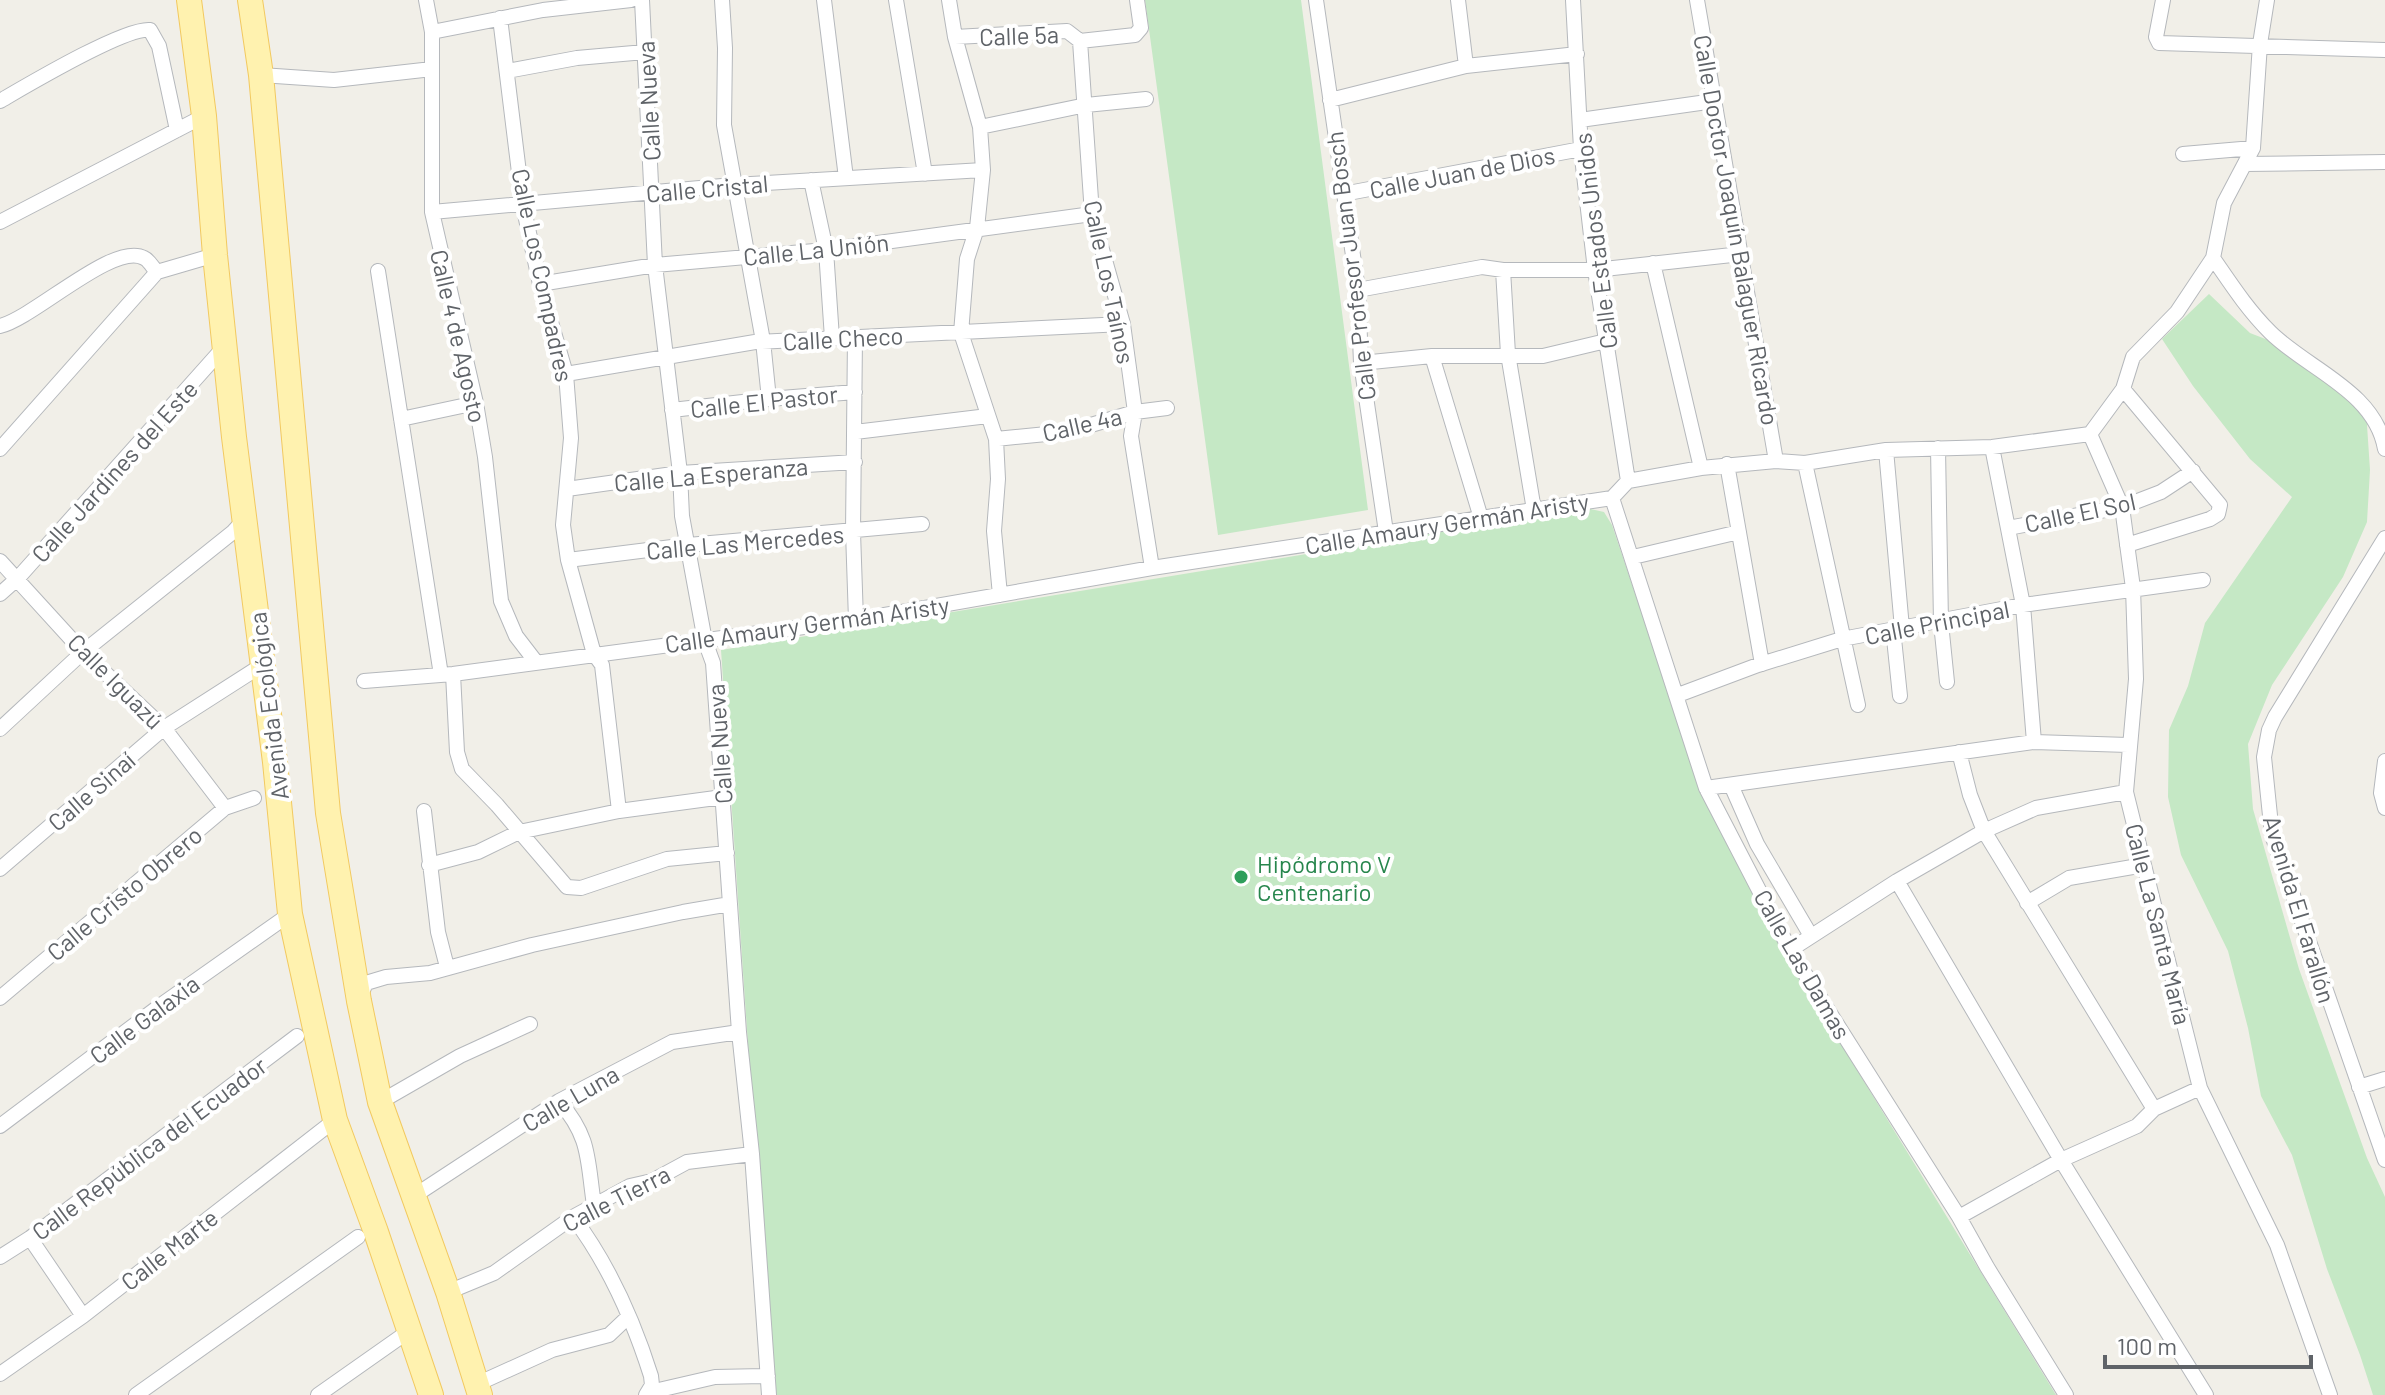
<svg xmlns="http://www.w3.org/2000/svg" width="2385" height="1395" viewBox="0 0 2385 1395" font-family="Barlow,sans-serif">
  <rect width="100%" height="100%" fill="#f1efe8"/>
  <!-- green -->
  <path fill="#c5e8c5" d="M 1145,0 L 1301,0 L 1368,510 L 1218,535 Z
    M 2209,294 L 2250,333 L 2286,347 L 2366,410 L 2370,470 L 2367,522 L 2343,577 L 2272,685 L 2248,744 L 2253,809 L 2299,969 L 2367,1158 L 2385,1197 L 2385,1395 L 2373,1395 L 2360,1355 L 2327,1269 L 2292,1155 L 2261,1096 L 2248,1028 L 2228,951 L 2181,855 L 2168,797 L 2169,730 L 2188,686 L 2205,623 L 2292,497 L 2250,459 L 2193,386 L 2162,339 Z
    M 1586,508 L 1604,512 L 1612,525 L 1677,718 L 1786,954 L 2056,1395 L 772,1395 L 721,650 Z"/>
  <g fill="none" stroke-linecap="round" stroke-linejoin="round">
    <defs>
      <path id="street" d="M 426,0 L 432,32 L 432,212 L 476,403 L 485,457 L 501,601 L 516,636 L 536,662
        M 642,0 L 655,265 L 680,473 L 682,516 L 705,641 L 713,663 L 739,1032 L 752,1154 L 769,1395
        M 722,0 L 725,48 L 724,125 L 763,341 L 769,399
        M 824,0 L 846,178
        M 896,0 L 925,174
        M 949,0 L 955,37 L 980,127 L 983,170 L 977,228 L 967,259 L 961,333 L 996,439 L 998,479 L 994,531 L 1000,595
        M 1316,0 L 1358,290 L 1361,363 L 1386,532
        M 1458,0 L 1466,66
        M 1573,0 L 1581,149 L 1595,270 L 1628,481
        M 1697,0 L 1776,461
        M 2163,0 L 2156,37 L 2159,43 L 2385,50
        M 500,18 L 523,205 L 540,284 L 566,374 L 571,438 L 563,525 L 568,560 L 594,654 L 602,665 L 619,811
        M 432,32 L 543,10 L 631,0
        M 955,37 L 1067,31 L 1080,41
        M 1080,41 L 1092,214 L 1123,324 L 1135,412 L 1131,436 L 1152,568
        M 1080,41 L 1135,35 L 1141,28 L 1137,0
        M 507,71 L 577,58 L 645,52
        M 261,75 L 334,80 L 432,69
        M 1330,100 L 1466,66 L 1577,54
        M 0,101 C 26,86 125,27 150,30 L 159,46 L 177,130
        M 1580,120 L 1714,101
        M 980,127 L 1086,105 L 1146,99
        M 2183,154 L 2253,148
        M 2245,164 L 2385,162
        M 811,180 L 826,250 L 832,338
        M 1343,194 L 1581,149
        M 432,212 L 733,185 L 983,170
        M 0,222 L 204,116
        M 2213,258 C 2231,284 2247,309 2270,332 C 2307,369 2375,391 2385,449
        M 1653,263 L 1701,468
        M 1503,270 L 1508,354 L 1534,510
        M 378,271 L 441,675
        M 540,284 L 655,265 L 826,250 L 1092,214
        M 1358,290 L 1482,267 L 1503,270 L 1595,270 L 1741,254
        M 0,326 C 34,318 114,241 144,258 C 149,260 153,268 157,272
        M 855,337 L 853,532 L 856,620
        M 1432,356 L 1481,518
        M 1361,363 L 1432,356 L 1543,356 L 1606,341
        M 566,374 L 755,342 L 1123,324
        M 2123,389 L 2220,505 L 2218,514 L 2210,519 L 2127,545
        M 672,410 L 769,399 L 855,392
        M 401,419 L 476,403
        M 855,432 L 988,416
        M 2090,434 L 2122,507 L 2133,588 L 2136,679 L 2126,792 L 2144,865 L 2200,1088 L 2277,1245 L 2330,1395
        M 996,439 L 1067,432 L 1135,412 L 1167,408
        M 1992,447 L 2023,605 L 2034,742
        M 1938,448 L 1941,623 L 1947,682
        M 0,449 L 157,272 L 215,255
        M 1886,450 L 1902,628
        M 1805,463 L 1858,705
        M 1727,464 L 1762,664
        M 567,489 L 680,473 L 855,462
        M 1612,498 L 1706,788 L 1790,950 L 1959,1217 L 1987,1267 L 2066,1395
        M 2008,528 L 2122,507 L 2161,492 L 2193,471
        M 2385,538 L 2275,717 L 2269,730 L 2264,757 L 2272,835 L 2385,1160
        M 1633,557 L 1739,532
        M 568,560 L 688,545 L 922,524
        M 0,561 L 83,652 L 164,728 L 225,808
        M 0,594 L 18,578 L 225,346
        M 1893,629 L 1900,696
        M 453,674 L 457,752 L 462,769 L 497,805 L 567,887 L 581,888 L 667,859 L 727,853
        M 364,681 L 453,674 L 856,620 L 1152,568 L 1612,498 L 1628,481 L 1701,468 L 1776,461 L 1805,463 L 1886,450 L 1992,447 L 2090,434 L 2123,389 L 2133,357 L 2177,312 L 2213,258 L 2224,203 L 2253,148 L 2260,44 L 2267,0
        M 1678,695 L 1758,665 L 1842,639 L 2023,605 L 2203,580
        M 0,729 L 83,652 L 233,532 L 244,520
        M 1959,752 L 1970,795 L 1984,831 L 2154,1109
        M 2385,761 L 2381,793 L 2385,808
        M 1731,785 L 1757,844 L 1811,936
        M 1706,788 L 2034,742 L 2128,745
        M 424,811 L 438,932 L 447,967
        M 429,865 L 478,852 L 519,832 L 619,811 L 723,797
        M 0,869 L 164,728 L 264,664
        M 1897,881 L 2061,1160 L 2206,1395
        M 2027,903 L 2069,878 L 2144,865
        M 1790,950 L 1897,881 L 1984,831 L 2036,808 L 2126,792
        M 360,997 L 366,983 L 386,977 L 430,973 L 532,945 L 683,912 L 730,904
        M 0,998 L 225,808 L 254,798
        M 2359,1087 L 2385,1079
        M 559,1101 C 591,1138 587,1159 594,1205
        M 380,1102 L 460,1056 L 530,1024
        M 0,1126 L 161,1005 L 290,914
        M 414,1196 L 559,1101 L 672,1042 L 739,1032
        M 573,1217 C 609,1265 633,1319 651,1376 L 652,1385 L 646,1395
        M 1959,1217 L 2061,1160 L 2137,1126 L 2154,1109 L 2200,1088
        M 30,1238 L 83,1316
        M 0,1257 L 30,1238 L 297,1036
        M 448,1292 L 494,1273 L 573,1217 L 630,1186 L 652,1181 L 687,1162 L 752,1154
        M 0,1374 L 83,1316 L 335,1120
        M 477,1384 L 552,1350 L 609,1335 L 628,1317
        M 650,1392 L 715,1377 L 768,1376
        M 136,1395 L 358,1237
        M 318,1395 L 409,1331"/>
      <path id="primary" d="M 189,0 L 204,116 L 215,255 L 234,437 L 275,762 L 290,914 L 335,1120 L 376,1232 L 431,1395
        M 250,0 L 261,75 L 328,813 L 359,1001 L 380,1102 L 448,1292 L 480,1395"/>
    </defs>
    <!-- street casing -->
    <use href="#street" stroke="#b5b8bc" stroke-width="16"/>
    <!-- primary casing -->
    <use href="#primary" stroke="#f2c960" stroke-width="26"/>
    <!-- street -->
    <use href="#street" stroke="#fff" stroke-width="14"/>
    <!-- primary -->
    <use href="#primary" stroke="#fff2af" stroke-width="24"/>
  </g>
  <!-- markers -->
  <circle fill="#2e9e5b" stroke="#fff" stroke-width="3" cx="1241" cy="877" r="8"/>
  <g text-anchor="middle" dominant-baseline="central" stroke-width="8" stroke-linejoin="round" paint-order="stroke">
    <!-- street labels -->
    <g font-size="24" fill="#5f6368" stroke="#fff">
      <text transform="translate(1019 35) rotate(-2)">Calle 5a</text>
      <text transform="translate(648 101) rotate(-93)">Calle Nueva</text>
      <text transform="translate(1462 172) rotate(-11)">Calle Juan de Dios</text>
      <text transform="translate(707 188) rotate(-5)">Calle Cristal</text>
      <text transform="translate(1737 230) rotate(80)">Calle Doctor Joaquín Balaguer Ricardo</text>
      <text transform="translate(1595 241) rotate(-97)">Calle Estados Unidos</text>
      <text transform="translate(816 249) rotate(-6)">Calle La Unión</text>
      <text transform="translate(1350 266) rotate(-97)">Calle Profesor Juan Bosch</text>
      <text transform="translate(543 275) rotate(78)">Calle Los Compadres</text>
      <text transform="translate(1110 282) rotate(78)">Calle Los Taínos</text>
      <text transform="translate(459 336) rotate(77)">Calle 4 de Agosto</text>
      <text transform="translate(843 338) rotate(-3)">Calle Checo</text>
      <text transform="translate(764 401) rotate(-6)">Calle El Pastor</text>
      <text transform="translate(1082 424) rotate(-13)">Calle 4a</text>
      <text transform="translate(114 471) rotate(-48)">Calle Jardines del Este</text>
      <text transform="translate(711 474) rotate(-5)">Calle La Esperanza</text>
      <text transform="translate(2080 512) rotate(-12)">Calle El Sol</text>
      <text transform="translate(1447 523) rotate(-9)">Calle Amaury Germán Aristy</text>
      <text transform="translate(745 542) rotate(-5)">Calle Las Mercedes</text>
      <text transform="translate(1937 622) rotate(-11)">Calle Principal</text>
      <text transform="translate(807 624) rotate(-8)">Calle Amaury Germán Aristy</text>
      <text transform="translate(116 681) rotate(45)">Calle Iguazú</text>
      <text transform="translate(268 706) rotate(-97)">Avenida Ecológica</text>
      <text transform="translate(719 744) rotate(-94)">Calle Nueva</text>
      <text transform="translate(91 791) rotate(-41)">Calle Sinaí</text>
      <text transform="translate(124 893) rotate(-40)">Calle Cristo Obrero</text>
      <text transform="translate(2300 909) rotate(73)">Avenida El Farallón</text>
      <text transform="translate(2159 924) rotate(76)">Calle La Santa María</text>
      <text transform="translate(1803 964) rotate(60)">Calle Las Damas</text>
      <text transform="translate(144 1019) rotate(-37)">Calle Galaxia</text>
      <text transform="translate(570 1098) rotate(-30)">Calle Luna</text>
      <text transform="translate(149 1148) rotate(-37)">Calle República del Ecuador</text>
      <text transform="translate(616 1198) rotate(-27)">Calle Tierra</text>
      <text transform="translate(169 1249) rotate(-38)">Calle Marte</text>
    </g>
    <!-- leisure labels -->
    <g font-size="24" fill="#27864d" stroke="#fff" text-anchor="start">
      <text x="1257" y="863">Hipódromo V<tspan x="1257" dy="28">Centenario</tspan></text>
    </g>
  </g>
  <!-- scale -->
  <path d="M2105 1355v12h206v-12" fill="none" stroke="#5f6368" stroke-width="4"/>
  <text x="2117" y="1355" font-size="24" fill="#5f6368" stroke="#ffffff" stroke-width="6" paint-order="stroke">100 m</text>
</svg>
